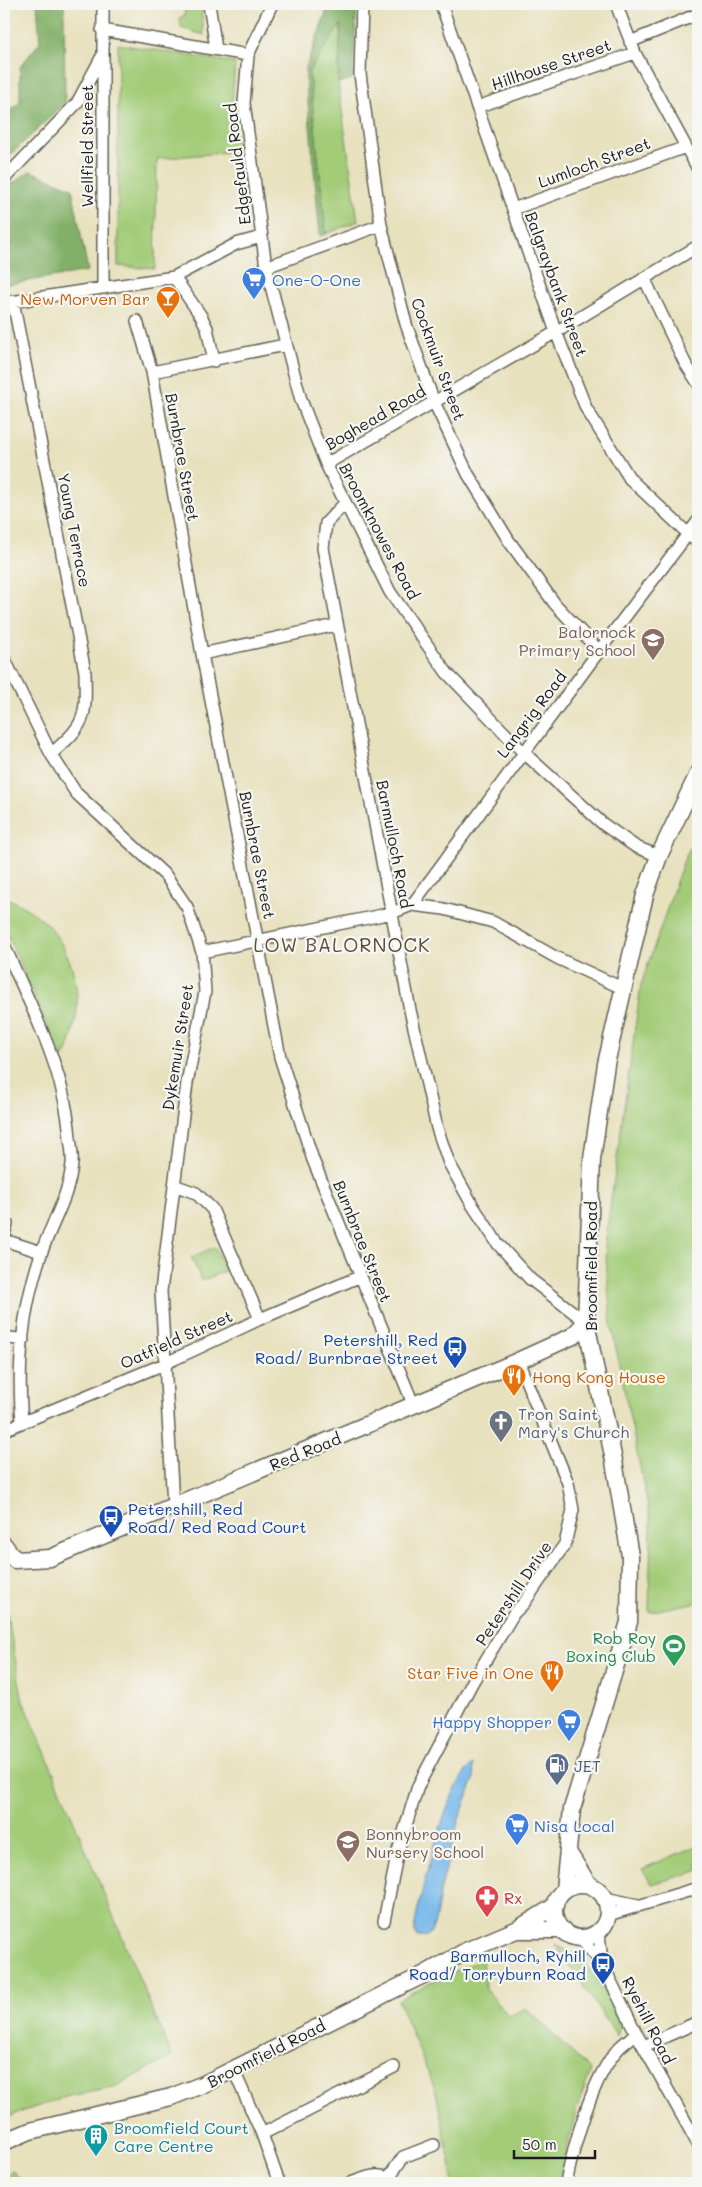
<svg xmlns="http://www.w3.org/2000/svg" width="702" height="2187" viewBox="0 0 702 2187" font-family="Mali,sans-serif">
  <rect width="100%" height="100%" fill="#f6f6f2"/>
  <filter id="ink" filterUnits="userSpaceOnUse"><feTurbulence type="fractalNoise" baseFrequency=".02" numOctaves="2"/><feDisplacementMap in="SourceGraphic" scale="10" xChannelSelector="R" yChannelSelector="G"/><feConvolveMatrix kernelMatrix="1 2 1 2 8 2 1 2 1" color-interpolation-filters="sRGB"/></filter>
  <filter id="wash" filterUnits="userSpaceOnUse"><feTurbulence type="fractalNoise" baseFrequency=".0096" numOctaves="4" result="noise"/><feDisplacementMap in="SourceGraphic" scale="20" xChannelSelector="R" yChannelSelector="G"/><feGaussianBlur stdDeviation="1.12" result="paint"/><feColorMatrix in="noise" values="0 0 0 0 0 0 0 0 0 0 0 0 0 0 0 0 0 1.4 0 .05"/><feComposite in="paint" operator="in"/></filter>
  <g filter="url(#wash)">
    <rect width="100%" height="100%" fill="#e8e1be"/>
    <!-- green -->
    <path fill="#a3cc78" stroke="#60744a" d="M 186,4 L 201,4 L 204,35 L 181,28 L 180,17 L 184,16 Z
      M 341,23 L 338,83 L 358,221 L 326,234 L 309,71 Z
      M 118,44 L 235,63 L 231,116 L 239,151 L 157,159 L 155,269 L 118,266 Z
      M 698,831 L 698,1602 L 649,1612 L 651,1522 L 611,1324 L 605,1244 L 641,985 L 683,862 Z
      M 4,897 C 16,902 30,910 40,918 C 70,943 84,990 74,1027 C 71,1038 70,1050 62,1059 L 4,927 Z
      M 215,1247 L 225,1271 L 202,1281 L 191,1257 Z
      M 4,1595 L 22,1697 L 172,2057 L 112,2088 L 69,2096 L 18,2113 L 4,2120 Z
      M 698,1845 L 698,1871 L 652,1884 L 642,1869 Z
      M 555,1944 C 594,1963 601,1988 621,2024 L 617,2036 Z
      M 483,1959 L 485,1988 L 509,2016 L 526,2008 L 591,2071 L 577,2108 L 558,2183 L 454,2183 L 436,2092 L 398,2000 L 437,1979 Z
      M 12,2170 L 23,2183 L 4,2183 L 4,2177 Z"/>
    <!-- forest -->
    <path fill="#82b068" stroke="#4f6642" d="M 37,4 L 64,4 L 65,103 L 4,161 L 4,117 L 20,102 L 20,67 L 40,42 Z
      M 329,4 L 357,4 L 352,79 L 338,83 L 341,24 L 309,71 L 326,234 L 320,236 L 305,70 Z
      M 30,171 L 72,188 L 88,271 L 4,285 L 4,247 L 11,246 L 5,189 Z"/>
    <!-- water -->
    <path fill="#75b7ea" stroke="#486a83" d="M 473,1765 L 474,1779 L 458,1822 L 441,1888 L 435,1922 L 431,1932 L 425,1937 L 418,1937 L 414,1930 C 418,1901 449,1776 473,1765 Z"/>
  </g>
  <g filter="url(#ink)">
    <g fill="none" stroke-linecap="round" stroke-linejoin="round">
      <defs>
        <path id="street" d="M 103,4 L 103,288
          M 209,4 L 216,49
          M 272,4 L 248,55 L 244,103 L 266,267 L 301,400 L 326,464 L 390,592 L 447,673 L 523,752 L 603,824 L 636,847 L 659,856
          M 362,4 L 360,74 L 381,225 L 406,324 L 434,402 L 468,474 L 509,541 L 555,604 L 599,651
          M 441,4 L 556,332 L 586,408 L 630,479 L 698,543
          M 616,4 L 635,53 L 698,169
          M 102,30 L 248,55
          M 630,42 L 698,14
          M 477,107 L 635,53
          M 4,179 L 77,103 L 101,58
          M 513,209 L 686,147
          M 266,267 L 381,225
          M 174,277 L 201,316 L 207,328 L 214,361
          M 644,278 L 685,363 L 698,383
          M 13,301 L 85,672 C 86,718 87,723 51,754
          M 4,303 L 174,277 L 236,244 L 261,237
          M 137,321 L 152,372 L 202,654 L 280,1057 L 313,1160 L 414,1406
          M 152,372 L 285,345
          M 326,464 L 556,332 L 698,246
          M 345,503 L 326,523 L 323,548 L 410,1010 L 437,1128 L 449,1163 L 473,1206 L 498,1244 L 530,1279 L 586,1322
          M 202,654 L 336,625
          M 4,658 L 51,754 L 76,793 L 166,876 L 187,907 L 202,952 L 205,992 L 187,1083 L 161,1291 L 173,1505
          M 412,905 L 599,651 L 698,521
          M 4,945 C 31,1007 65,1069 70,1138 C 71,1146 73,1156 72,1164 C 69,1197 51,1224 41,1254 C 23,1307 17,1366 22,1422
          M 202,952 L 392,913 L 412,905 L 444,909 L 493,922 L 557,958 L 622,988
          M 174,1185 L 196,1193 L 212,1209 L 260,1319
          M 4,1234 L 7,1224
          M 4,1240 L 41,1252
          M 4,1337 L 23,1340
          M 4,1430 L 164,1364 L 260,1319 L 361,1276
          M 605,1898 L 638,1905
          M 608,1915 L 698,1888
          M 384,1921 L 398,1851 L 418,1786 L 472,1683 L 514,1613 L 524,1603 L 565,1544 L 573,1510 L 568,1483 L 518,1361
          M 599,1932 L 602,1963
          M 580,1938 L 602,1963 L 636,2033 L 698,2144
          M 644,2046 L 698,2022
          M 234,2071 L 262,2134 L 279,2183
          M 262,2134 L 394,2067
          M 389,2177 L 403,2157 L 434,2145
          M 351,2183 C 367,2177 381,2170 395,2183
          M 566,2183 C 574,2145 592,2077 619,2048 C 624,2043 631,2038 636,2033"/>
        <path id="secondary" d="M 4,1545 L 15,1560 L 50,1558 L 518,1361 L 573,1336 L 586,1322
          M 568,1852 L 588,1884
          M554 1911a27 27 0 1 1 54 0a27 27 0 1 1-54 0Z
          M 564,1890 L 572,1809 L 629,1622 L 630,1556 L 614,1461 L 586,1322 L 592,1159 L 606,1064 L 645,895 L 659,856 L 698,774
          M 516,1930 L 563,1930
          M 4,2142 L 30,2131 L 171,2097 L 204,2084 L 425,1974 L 466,1951 L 516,1930 L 555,1906"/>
      </defs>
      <!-- street casing -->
      <use href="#street" stroke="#636155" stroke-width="14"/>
      <!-- secondary casing -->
      <use href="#secondary" stroke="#636155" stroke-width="19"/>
      <!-- street -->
      <use href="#street" stroke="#fff" stroke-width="11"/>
      <!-- secondary -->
      <use href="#secondary" stroke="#fff" stroke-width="16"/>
    </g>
  </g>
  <!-- icons -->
  <defs>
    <symbol id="supermarket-pin" viewBox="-11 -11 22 30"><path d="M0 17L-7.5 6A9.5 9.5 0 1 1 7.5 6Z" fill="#3f7fe0" stroke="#f6f6f2"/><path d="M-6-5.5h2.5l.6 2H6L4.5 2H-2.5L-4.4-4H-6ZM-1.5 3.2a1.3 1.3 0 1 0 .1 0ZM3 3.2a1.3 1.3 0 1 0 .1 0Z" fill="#fff"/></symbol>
    <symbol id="bar-pin" viewBox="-11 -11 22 30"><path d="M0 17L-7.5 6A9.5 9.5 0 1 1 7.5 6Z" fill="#e8710a" stroke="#f6f6f2"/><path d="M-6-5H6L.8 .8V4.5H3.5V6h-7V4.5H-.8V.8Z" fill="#fff"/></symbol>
    <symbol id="school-pin" viewBox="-11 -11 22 30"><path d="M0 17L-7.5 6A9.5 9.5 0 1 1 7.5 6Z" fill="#8d6e63" stroke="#f6f6f2"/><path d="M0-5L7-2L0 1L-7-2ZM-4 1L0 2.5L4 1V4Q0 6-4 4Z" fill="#fff"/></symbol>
    <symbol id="bus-pin" viewBox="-11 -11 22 30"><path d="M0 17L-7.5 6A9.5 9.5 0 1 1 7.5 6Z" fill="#1a4fb4" stroke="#f6f6f2"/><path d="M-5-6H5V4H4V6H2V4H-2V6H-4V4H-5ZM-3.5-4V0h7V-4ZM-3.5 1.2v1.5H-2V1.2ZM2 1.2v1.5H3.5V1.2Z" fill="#fff"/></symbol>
    <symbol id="restaurant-pin" viewBox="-11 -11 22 30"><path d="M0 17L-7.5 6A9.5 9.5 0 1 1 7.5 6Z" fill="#e8710a" stroke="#f6f6f2"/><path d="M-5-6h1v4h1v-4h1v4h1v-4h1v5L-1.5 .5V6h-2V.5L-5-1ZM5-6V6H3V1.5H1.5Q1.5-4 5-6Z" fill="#fff"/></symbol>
    <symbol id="church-pin" viewBox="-11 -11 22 30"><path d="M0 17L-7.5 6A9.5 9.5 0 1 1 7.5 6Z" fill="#6b7280" stroke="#f6f6f2"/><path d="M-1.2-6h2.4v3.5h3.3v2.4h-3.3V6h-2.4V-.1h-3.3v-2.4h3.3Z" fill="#fff"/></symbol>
    <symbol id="stadium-pin" viewBox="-11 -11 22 30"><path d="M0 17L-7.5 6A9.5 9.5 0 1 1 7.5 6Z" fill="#2e9e5b" stroke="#f6f6f2"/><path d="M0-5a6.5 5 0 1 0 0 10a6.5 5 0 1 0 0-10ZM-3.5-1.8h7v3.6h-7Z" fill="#fff"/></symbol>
    <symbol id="fuel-pin" viewBox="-11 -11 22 30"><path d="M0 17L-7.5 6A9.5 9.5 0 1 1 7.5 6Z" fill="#5c6f8a" stroke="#f6f6f2"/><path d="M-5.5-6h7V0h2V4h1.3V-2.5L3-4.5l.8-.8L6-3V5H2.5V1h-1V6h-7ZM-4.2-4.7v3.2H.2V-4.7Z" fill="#fff"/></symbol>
    <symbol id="pharmacy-pin" viewBox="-11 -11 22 30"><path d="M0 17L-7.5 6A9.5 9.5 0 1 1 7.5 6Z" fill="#e0444e" stroke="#f6f6f2"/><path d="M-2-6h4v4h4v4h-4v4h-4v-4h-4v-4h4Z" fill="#fff"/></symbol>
    <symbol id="building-pin" viewBox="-11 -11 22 30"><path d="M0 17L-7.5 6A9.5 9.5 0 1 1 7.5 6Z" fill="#0f9aa8" stroke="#f6f6f2"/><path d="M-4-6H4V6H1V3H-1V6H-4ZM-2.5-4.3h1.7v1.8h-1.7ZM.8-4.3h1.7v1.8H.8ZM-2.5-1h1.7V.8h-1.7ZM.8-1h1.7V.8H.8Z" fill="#fff"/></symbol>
  </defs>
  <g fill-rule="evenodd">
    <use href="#supermarket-pin" x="240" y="265" width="28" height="38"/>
    <use href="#bar-pin" x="154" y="284" width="28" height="38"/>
    <use href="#school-pin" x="639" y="626" width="28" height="38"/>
    <use href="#bus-pin" x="441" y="1334" width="28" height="38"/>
    <use href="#restaurant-pin" x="500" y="1362" width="28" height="38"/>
    <use href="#church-pin" x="487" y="1408" width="28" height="38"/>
    <use href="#bus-pin" x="97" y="1503" width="28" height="38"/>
    <use href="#stadium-pin" x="660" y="1632" width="28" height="38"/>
    <use href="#restaurant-pin" x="538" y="1658" width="28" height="38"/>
    <use href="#supermarket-pin" x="555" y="1707" width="28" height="38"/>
    <use href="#fuel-pin" x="543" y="1751" width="28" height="38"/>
    <use href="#supermarket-pin" x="503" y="1811" width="28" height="38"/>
    <use href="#school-pin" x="334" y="1828" width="28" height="38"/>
    <use href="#pharmacy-pin" x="473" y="1883" width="28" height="38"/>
    <use href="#bus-pin" x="589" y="1950" width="28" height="38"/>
    <use href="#building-pin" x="82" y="2122" width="28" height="38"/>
  </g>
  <g text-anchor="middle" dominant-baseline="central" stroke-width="4.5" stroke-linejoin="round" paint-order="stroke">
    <!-- street labels -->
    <g font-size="16" fill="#1c1c1c" stroke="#f6f6f2">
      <text transform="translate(551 64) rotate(-19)">Hillhouse Street</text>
      <text transform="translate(86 146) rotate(-90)">Wellfield Street</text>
      <text transform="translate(594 162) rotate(-20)">Lumloch Street</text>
      <text transform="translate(237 164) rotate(-97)">Edgefauld Road</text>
      <text transform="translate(557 284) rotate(70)">Balgraybank Street</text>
      <text transform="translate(439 359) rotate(70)">Cockmuir Street</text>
      <text transform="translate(375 417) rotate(-30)">Boghead Road</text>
      <text transform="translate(183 457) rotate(80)">Burnbrae Street</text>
      <text transform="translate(75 530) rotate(79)">Young Terrace</text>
      <text transform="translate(380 531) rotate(62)">Broomknowes Road</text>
      <text transform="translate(531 714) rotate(-53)">Langrig Road</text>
      <text transform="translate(395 844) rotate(79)">Barmulloch Road</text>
      <text transform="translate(258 855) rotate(79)">Burnbrae Street</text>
      <text transform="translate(177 1047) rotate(-81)">Dykemuir Street</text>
      <text transform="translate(363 1241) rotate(68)">Burnbrae Street</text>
      <text transform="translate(590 1266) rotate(-90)">Broomfield Road</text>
      <text transform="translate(176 1339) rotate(-24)">Oatfield Street</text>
      <text transform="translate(305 1451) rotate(-22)">Red Road</text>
      <text transform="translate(513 1593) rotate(-56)">Petershill Drive</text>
      <text transform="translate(649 2020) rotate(63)">Ryehill Road</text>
      <text transform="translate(266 2053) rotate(-27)">Broomfield Road</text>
    </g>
    <!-- shop labels -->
    <g font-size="16" fill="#366cbe" stroke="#f6f6f2" text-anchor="start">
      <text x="272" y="279">One-O-One</text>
      <text x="552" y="1721" text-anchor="end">Happy Shopper</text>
      <text x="534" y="1825">Nisa Local</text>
    </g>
    <!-- food labels -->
    <g font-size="16" fill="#c56008" stroke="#f6f6f2" text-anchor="end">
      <text x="150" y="298">New Morven Bar</text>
      <text x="532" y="1376" text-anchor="start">Hong Kong House</text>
      <text x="534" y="1672">Star Five in One</text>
    </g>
    <!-- education labels -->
    <g font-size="16" fill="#785e54" stroke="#f6f6f2" text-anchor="end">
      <text x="636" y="631">Balornock<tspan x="636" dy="18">Primary School</tspan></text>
      <text x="366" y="1833" text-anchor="start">Bonnybroom<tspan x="366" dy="18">Nursery School</tspan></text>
    </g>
    <!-- transit labels -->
    <g font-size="16" fill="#164399" stroke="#f6f6f2" text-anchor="end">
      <text x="438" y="1339">Petershill, Red<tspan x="438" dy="18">Road/ Burnbrae Street</tspan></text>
      <text x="128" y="1508" text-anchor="start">Petershill, Red<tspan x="128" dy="18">Road/ Red Road Court</tspan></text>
      <text x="586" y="1955">Barmulloch, Ryhill<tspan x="586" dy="18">Road/ Torryburn Road</tspan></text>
    </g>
    <!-- worship labels -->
    <g font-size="16" fill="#5b616d" stroke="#f6f6f2" text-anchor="start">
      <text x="518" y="1413">Tron Saint<tspan x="518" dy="18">Mary's Church</tspan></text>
    </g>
    <!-- leisure labels -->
    <g font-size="16" fill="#27864d" stroke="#f6f6f2" text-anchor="end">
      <text x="656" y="1637">Rob Roy<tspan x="656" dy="18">Boxing Club</tspan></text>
    </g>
    <!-- service labels -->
    <g font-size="16" fill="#4e5e75" stroke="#f6f6f2" text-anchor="start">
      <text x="574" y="1765">JET</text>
    </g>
    <!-- health labels -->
    <g font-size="16" fill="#be3a42" stroke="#f6f6f2" text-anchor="start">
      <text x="504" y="1897">Rx</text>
    </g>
    <!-- culture labels -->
    <g font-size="16" fill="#0d838f" stroke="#f6f6f2" text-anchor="start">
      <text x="114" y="2127">Broomfield Court<tspan x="114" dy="18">Care Centre</tspan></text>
    </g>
    <!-- quarter labels -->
    <g font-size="19" letter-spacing="1" fill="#5b4b3a" stroke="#f6f6f2">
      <text x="342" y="944">LOW BALORNOCK</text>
    </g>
  </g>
  <!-- margin -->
  <rect width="702" height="2187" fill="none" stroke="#f6f6f2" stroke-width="20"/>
  <!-- scale -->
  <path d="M514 2150v8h81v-8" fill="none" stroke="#1c1c1c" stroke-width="2.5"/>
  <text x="522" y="2150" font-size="15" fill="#1c1c1c" stroke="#f6f6f2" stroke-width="4" paint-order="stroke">50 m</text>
</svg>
